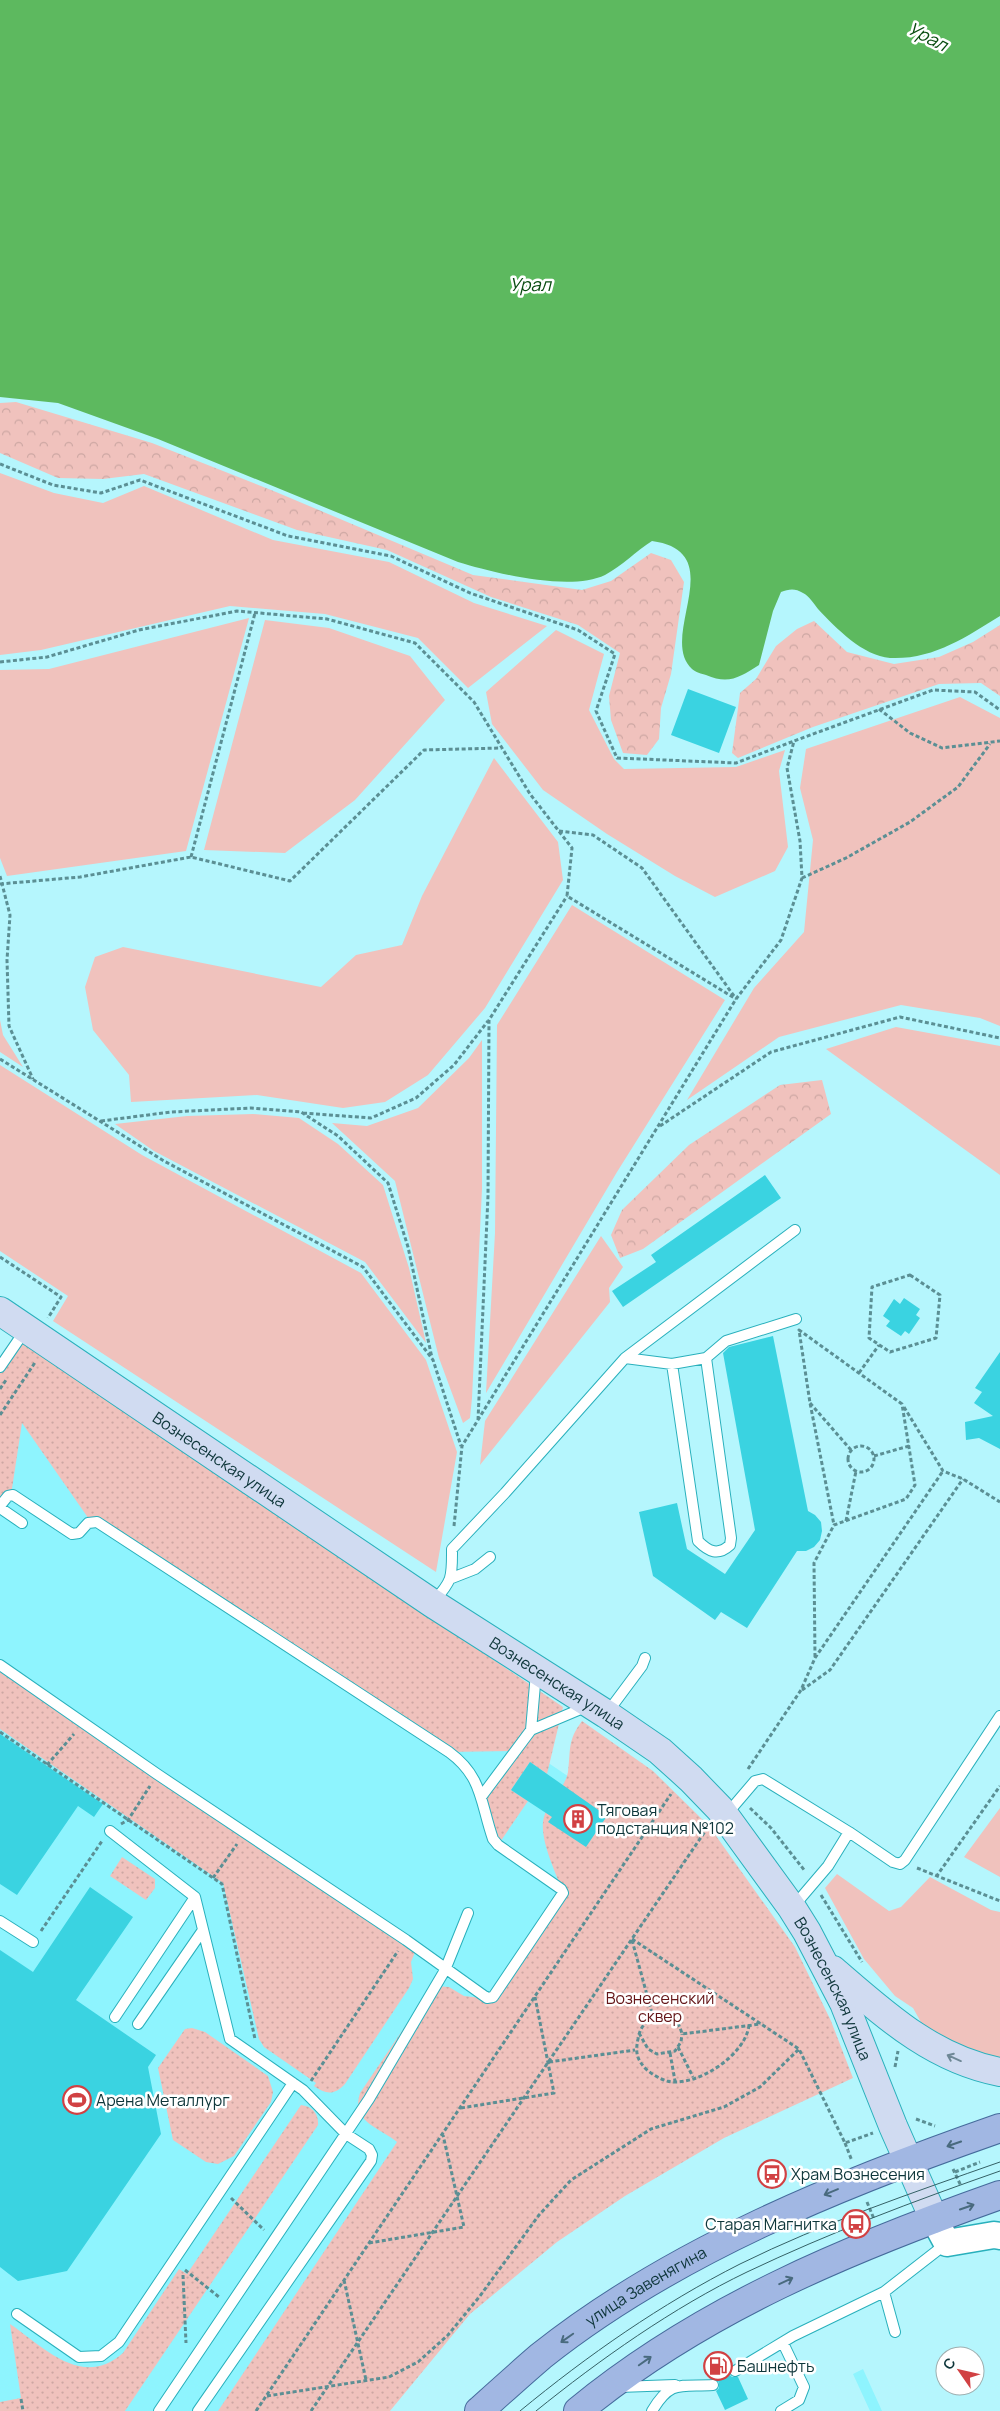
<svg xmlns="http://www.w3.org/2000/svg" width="1000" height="2411" viewBox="0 0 1000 2411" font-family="Manrope,sans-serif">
  <defs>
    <pattern id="forest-crowns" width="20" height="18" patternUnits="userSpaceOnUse" patternTransform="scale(1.25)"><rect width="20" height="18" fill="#f0c2bd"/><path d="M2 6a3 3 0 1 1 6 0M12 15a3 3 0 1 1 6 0" fill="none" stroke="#cda7a3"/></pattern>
    <pattern id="park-dots" width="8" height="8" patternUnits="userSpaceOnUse" patternTransform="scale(1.25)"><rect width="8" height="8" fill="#f0c2bd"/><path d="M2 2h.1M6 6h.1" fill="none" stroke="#cda7a3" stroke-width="1.8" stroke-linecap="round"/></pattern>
  </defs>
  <rect width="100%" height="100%" fill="#b5f6fd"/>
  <!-- built -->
  <path fill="#8ef4fe" d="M 0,1391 L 634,1821 L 273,2411 L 0,2411 Z
    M 863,2369 L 882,2411 L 870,2411 L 853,2374 Z"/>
  <!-- grass -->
  <path fill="#f0c2bd" d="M 0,473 L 54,493 L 103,503 L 144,486 L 273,540 L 389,562 L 474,603 L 547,626 L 468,688 L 418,638 L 325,614 L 230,606 L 41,650 L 0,655 Z
    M 249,618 L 186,851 L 7,876 L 0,858 L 0,670 L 49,669 Z
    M 265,620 L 329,628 L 410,656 L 445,700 L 355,800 L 285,853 L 204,850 Z
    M 556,630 L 604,654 L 589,710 L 614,759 L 624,769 L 736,767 L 785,750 L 779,771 L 788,847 L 775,871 L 715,897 L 675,876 L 607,834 L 543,790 L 492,724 L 486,692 Z
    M 960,697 L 1000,718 L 1000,1026 L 980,1018 L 901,1005 L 779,1037 L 687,1100 L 754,988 L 804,932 L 813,840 L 800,788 L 806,749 Z
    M 494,758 L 558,842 L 563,880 L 485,1008 L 428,1075 L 385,1102 L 343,1108 L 257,1095 L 131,1102 L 129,1075 L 93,1030 L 85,987 L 95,957 L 123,947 L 321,987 L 356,955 L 402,945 L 422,896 Z
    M 572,905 L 725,1000 L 617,1172 L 486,1393 L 495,1233 L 497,1025 Z
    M 0,1020 L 3,1035 L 23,1067 L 0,1052 Z
    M 896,1027 L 1000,1046 L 1000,1175 L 826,1049 Z
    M 482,1040 L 482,1189 L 472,1398 L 470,1418 L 463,1423 L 439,1358 L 395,1181 L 332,1123 L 367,1126 L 418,1108 L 469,1058 Z
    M 0,1065 L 142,1155 L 361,1273 L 426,1360 L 457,1452 L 436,1572 L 53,1321 L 68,1296 L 0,1251 Z
    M 253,1114 L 299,1118 L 338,1144 L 383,1185 L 409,1268 L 426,1343 L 365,1262 L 154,1151 L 115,1124 L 187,1116 Z
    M 601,1236 L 623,1267 L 609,1288 L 610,1302 L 480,1465 L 485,1421 Z
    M 1000,1808 L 1000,1877 L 964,1857 Z
    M 837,1874 L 889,1911 L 901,1907 L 930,1877 L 991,1910 L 1000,1912 L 1000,2059 L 984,2058 L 926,2031 L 913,2008 L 895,1996 L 864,1959 L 825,1888 Z"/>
  <!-- forest -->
  <path fill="url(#forest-crowns)" d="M 16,402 L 152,443 L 276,492 L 473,575 L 582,590 L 611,581 L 651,553 L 671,560 L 684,582 L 671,674 L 661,708 L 659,739 L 647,755 L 623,753 L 611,720 L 609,696 L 620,653 L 578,625 L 491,597 L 387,550 L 297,530 L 144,474 L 103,479 L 58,478 L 0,453 L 0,403 Z
    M 814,621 L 847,652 L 894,664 L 939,657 L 973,642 L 1000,625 L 1000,696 L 981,683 L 939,684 L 813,727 L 738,758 L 732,753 L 740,693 L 756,679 L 776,646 L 797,629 Z
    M 822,1080 L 831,1114 L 643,1249 L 620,1258 L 611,1235 L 622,1210 L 689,1145 L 780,1085 Z"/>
  <!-- park -->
  <path fill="url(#park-dots)" d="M 30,1342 L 47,1356 L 563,1707 L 547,1774 L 530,1762 L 511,1790 L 528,1801 L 498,1845 L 481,1797 L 512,1751 L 449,1752 L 91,1522 L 22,1423 L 11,1495 L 0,1499 L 0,1369 L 13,1350 L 22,1343 Z
    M 0,1665 L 417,1947 L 411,1962 L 413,1979 L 409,1988 L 345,2084 C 335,2095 326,2095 314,2086 L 316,2083 L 264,2047 L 259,2039 L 223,1883 L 0,1729 Z
    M 582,1721 L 653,1771 L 709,1826 L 795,1947 L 831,2021 L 853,2078 L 724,2138 L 625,2196 L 557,2242 L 470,2314 L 390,2411 L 218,2411 L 397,2142 C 378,2127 351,2122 360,2093 L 427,1994 L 436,1986 L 449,1987 L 464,1996 L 490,1999 L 563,1892 C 556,1873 538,1837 544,1817 C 548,1801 565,1789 568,1772 C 571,1750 567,1741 582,1721 Z
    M 122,1857 L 155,1879 L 155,1888 L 146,1900 L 110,1876 Z
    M 192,2028 L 205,2032 L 268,2076 L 273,2092 L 271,2102 L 234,2156 L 218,2164 L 206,2162 L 173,2140 L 158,2068 L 185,2029 Z
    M 301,2105 C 312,2106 319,2114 318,2125 L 125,2411 L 0,2411 L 0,2402 L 21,2398 L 10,2324 C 45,2348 82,2389 123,2353 L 179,2269 L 187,2274 Z"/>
  <!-- water -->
  <path fill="#5db95f" d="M 0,0 L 1000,0 L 1000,616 C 966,637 933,660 890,658 C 863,656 836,628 818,609 C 814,604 809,596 803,593 C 795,588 789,589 781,592 L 773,611 L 759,665 C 740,677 729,685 706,675 C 702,674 695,672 692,669 C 657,637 732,552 652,541 C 636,551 622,566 605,575 C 570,592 494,573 458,562 L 158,439 L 58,403 L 0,397 Z"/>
  <!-- building -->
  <path fill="#3ad3e1" d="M 688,689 L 736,707 L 719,753 L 671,735 Z
    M 765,1175 L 781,1198 L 623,1307 L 612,1291 L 656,1262 L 651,1255 Z
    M 904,1298 L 920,1309 L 916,1315 L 920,1318 L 909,1334 L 905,1331 L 901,1336 L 886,1326 L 890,1321 L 883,1316 L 894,1299 L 900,1304 Z
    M 773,1336 L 808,1511 L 815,1515 L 821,1522 L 822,1531 L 820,1540 L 814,1547 L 806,1551 L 797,1551 L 747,1628 L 721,1612 L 715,1620 L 653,1576 L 639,1512 L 677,1503 L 687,1549 L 725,1574 L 755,1530 L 723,1353 L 729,1347 Z
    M 1000,1352 L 1000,1449 L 979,1438 L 966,1440 L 965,1422 L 993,1416 L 974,1403 L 982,1392 L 975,1388 Z
    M 0,1734 L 103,1804 L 94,1817 L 78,1806 L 17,1895 L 0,1884 Z
    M 530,1762 L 607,1816 L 586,1847 L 548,1822 L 552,1817 L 511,1790 Z
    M 90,1887 L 133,1917 L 76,2000 L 156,2055 L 148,2067 L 161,2134 L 67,2271 L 18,2281 L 0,2267 L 0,1950 L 33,1972 Z
    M 729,2359 L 732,2365 L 729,2368 L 729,2374 L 732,2377 L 738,2377 L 748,2399 L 725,2410 L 716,2391 L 719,2388 L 719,2382 L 710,2378 L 706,2370 Z"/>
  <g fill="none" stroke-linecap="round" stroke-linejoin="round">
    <defs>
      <path id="service" d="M 625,1358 L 672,1364 L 706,1358 L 726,1341 L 796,1319
        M 672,1364 L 698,1541 C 709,1552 718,1556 730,1545 L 731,1538 L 706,1358
        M 0,1367 L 26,1329
        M 0,1506 L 8,1496 L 13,1495 L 72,1534 L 79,1533 L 88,1523 L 97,1522 L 449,1752 C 483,1777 480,1802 493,1839 L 498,1845 L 561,1889 L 563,1893 L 493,1997 L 487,1998 L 406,1940 L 157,1774 L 0,1665
        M 0,1508 L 22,1523
        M 452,1578 L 475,1569 L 490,1557
        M 434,1601 C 453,1580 452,1577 452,1549 L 505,1493 L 625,1358 L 795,1230
        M 607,1713 L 642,1666 L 645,1658
        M 531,1730 L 588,1706
        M 481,1797 L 531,1730 L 536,1673
        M 726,1815 L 755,1781 L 763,1779 L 849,1832 L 893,1862 L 900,1864 L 905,1860 L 1000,1716
        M 110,1831 L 195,1897 L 230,2039 L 303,2090 L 346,2134 L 369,2149 L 372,2155 L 371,2161 L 198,2411
        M 793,1907 L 828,1866 L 849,1832
        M 0,1921 L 33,1942
        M 115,2017 L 195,1897
        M 138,2024 L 203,1930
        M 17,2314 L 79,2357 L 101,2356 L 119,2342 L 293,2083
        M 895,2332 L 884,2292 L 947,2243
        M 735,2371 L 793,2336 L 884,2292
        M 619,2387 L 675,2385
        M 159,2411 L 369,2099 L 445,1970 L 468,1913
        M 652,2411 C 671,2379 681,2387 713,2385
        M 781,2411 L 799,2400 L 804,2387 L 783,2343"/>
      <path id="tertiary" d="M 934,2219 L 947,2243 L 994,2235 L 1000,2236"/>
      <g id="secondary">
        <path id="s1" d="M 0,1311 L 432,1603 L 606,1714 L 660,1751 L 691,1779 L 720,1809 L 792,1908 L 807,1932 L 844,2003 L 893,2126 L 934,2219"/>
        <path d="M 833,1970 C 884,2014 932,2059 1000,2072"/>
      </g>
      <g id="primary">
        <path id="s2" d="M 479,2411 C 499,2393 520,2374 541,2356 C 673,2251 842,2183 1000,2128"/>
        <path d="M 578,2411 C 702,2309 850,2248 1000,2195"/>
      </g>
    </defs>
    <!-- service casing -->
    <use href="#service" stroke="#29b0bc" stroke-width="12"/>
    <!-- tertiary casing -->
    <use href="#tertiary" stroke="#29b0bc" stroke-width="29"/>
    <!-- secondary casing -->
    <use href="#secondary" stroke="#29b0bc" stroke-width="30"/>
    <!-- primary casing -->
    <use href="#primary" stroke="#456b9c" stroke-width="30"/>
    <!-- path -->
    <path stroke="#5b8f94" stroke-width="3" stroke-dasharray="4 2.5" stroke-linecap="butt" d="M 0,464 L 53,485 L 101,493 L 140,480 L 288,536 L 391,556 L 470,593 L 578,630 L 615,654 L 596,711 L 617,758 L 736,763 L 794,741
      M 0,662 L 47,657 L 139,630 L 237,611 L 327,619 L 415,643 L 474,702 L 530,794 L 572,848 L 567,896 L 736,999
      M 879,709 L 910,733 L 942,748 L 1000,741
      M 559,831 L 593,835 L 642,868 L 734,996
      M 191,857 L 255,613
      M 0,876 L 10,915 L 7,960 L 9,1026 L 33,1079
      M 802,878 L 846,858 L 910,822 L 958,787 L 990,744
      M 0,884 L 80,877 L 191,857 L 290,881 L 424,750 L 502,748
      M 0,1059 L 164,1161 L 363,1267 L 433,1360 L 461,1446
      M 303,1113 L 371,1118 L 416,1098 L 454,1065 L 488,1021
      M 101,1121 L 171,1112 L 251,1108 L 301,1112 L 338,1136 L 388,1183 L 408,1247 L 432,1358
      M 660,1126 L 771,1052 L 900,1017 L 1000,1038
      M 0,1257 L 61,1297 L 48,1318
      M 910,1275 L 940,1295 L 936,1338 L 890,1352 L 869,1338 L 872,1287 Z
      M 859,1373 L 879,1345
      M 0,1389 L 6,1380
      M 810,1403 L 851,1450
      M 904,1407 L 943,1471 L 963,1479 L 1000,1502
      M 0,1415 L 36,1361
      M 478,1420 L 488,1196 L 489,1020 L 567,896
      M848 1459a13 13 0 1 1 26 0a13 13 0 1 1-26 0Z
      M 874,1456 L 909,1446
      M 846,1521 L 856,1471
      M 454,1526 L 462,1446 L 736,999 L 781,940 L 802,878 L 800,841 L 787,768 L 794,741 L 933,690 L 975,692 L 1000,710
      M 815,1657 L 814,1563 L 834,1525 L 906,1499 L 915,1485 L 902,1404 L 799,1330 L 810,1403 L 834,1525
      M 802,1690 L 830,1670 L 963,1479
      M 0,1732 L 222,1884 L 255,2039
      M 47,1765 L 74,1734
      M 748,1769 L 801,1690 L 815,1658 L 943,1471
      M 750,1808 L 771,1828 L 805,1871
      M 121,1824 L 128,1820 L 150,1786
      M 917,1868 L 1000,1901
      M 936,1877 L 1000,1786
      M 213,1878 L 237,1844
      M 821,1895 L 862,1962
      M 41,1931 L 102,1841
      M 632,1939 L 799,2049 L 845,2143 L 873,2133
      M 632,1940 L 653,2017
      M 749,2025 C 746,2055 696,2088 667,2081 C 660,2079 652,2074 647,2070 C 637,2060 635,2053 638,2039 C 640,2025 649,2018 662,2013 C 674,2017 679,2022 682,2034 L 761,2024
      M 639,2033 L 648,2049 L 657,2054 L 675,2051 L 681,2042 L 682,2034
      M 678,2047 L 693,2077
      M 670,2053 L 675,2081
      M 549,2062 L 635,2050
      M 895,2067 L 898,2051
      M 311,2081 L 398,1951
      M 461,2108 L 554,2093 L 535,1997
      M 916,2119 L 935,2126
      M 845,2143 L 852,2161
      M 953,2169 L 961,2186
      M 955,2172 L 980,2162
      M 231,2198 L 264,2230
      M 867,2202 L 874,2219
      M 369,2243 L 464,2227 L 443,2135
      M 185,2270 L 219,2297
      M 183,2275 L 186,2343
      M 344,2280 L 366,2380
      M 267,2396 L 389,2377 L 418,2362 L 448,2335 L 480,2296 L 539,2215 L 571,2180 L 651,2129 L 724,2107 L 760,2087 L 799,2049
      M 21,2399 L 23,2411
      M 256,2411 L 671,1794
      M 311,2411 L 706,1830"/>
    <!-- service -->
    <use href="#service" stroke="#fff" stroke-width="10"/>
    <!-- tertiary -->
    <use href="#tertiary" stroke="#fff" stroke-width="26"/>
    <!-- secondary -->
    <use href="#secondary" stroke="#d0dbf1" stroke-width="28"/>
    <!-- primary -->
    <use href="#primary" stroke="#a1b7e3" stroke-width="28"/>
    <!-- tram -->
    <path stroke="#346166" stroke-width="1" d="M 520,2411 C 588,2355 661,2304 740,2264 C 823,2223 912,2193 1000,2162
      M 536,2411 C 599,2360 674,2307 747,2272 C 829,2233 914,2201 1000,2171"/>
  </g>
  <!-- one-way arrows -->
  <defs><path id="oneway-shaft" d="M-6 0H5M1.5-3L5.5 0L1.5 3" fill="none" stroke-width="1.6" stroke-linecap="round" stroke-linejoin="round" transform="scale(1.25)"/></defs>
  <use stroke="#6f8896" href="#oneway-shaft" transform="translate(954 2058) rotate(-156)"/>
  <g stroke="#496a7e">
    <use href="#oneway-shaft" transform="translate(954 2144) rotate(161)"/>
    <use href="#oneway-shaft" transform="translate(831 2192) rotate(157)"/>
    <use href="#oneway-shaft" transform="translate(967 2207) rotate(-19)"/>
    <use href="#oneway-shaft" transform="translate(786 2281) rotate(-25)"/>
    <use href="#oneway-shaft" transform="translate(567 2338) rotate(145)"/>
    <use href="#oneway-shaft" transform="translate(645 2361) rotate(-35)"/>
  </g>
  <!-- icons -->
  <defs>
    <symbol id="building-ring" viewBox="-11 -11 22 22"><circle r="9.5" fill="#fff" stroke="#d14143" stroke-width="1.5"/><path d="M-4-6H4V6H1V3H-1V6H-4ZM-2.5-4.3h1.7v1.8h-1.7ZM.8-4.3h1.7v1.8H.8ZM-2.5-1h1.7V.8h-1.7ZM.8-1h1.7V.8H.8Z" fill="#d14143"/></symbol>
    <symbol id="stadium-ring" viewBox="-11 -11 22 22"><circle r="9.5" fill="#fff" stroke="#d14143" stroke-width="1.5"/><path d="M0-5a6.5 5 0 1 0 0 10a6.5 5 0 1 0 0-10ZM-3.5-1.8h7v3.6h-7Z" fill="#d14143"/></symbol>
    <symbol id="bus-ring" viewBox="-11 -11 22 22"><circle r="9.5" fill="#fff" stroke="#d14143" stroke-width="1.5"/><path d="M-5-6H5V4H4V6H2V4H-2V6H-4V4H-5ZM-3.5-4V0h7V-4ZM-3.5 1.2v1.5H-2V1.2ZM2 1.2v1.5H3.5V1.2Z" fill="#d14143"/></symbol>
    <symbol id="fuel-ring" viewBox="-11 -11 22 22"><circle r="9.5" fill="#fff" stroke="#d14143" stroke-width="1.5"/><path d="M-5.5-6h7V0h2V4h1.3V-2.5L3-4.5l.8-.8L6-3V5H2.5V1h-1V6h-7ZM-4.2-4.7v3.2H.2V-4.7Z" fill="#d14143"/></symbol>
  </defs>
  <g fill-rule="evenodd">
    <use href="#building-ring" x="562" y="1803" width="32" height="32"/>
    <use href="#stadium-ring" x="61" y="2084" width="32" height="32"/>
    <use href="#bus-ring" x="756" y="2158" width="32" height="32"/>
    <use href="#bus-ring" x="840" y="2208" width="32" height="32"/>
    <use href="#fuel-ring" x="702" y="2350" width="32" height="32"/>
  </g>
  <g text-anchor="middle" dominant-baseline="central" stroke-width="5" stroke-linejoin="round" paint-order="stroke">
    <!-- street labels -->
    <g font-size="16" fill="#0e363a" stroke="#fff">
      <text stroke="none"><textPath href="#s1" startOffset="265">Вознесенская улица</textPath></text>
      <text stroke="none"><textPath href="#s1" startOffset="670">Вознесенская улица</textPath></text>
      <text stroke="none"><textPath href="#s1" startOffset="1090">Вознесенская улица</textPath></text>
      <text stroke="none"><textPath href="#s2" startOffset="209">улица Завенягина</textPath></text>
    </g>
    <!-- poi labels -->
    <g font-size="16" fill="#0e363a" stroke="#fff" text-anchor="start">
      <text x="597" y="1810">Тяговая<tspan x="597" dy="18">подстанция №102</tspan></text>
      <text x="96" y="2100">Арена Металлург</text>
      <text x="791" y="2174">Храм Вознесения</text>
      <text x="837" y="2224" text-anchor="end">Старая Магнитка</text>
      <text x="737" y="2366">Башнефть</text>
    </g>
    <!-- park labels -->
    <g font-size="16" fill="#641618" stroke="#fff">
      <text x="660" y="1998">Вознесенский<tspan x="660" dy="18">cквер</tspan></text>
    </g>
    <!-- water labels -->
    <g font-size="18" font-style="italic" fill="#084c10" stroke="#fff">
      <text transform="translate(928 36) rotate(27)">Урал</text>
      <text x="530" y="284">Урал</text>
    </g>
  </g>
  <!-- north arrow -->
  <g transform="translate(960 2371) rotate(304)"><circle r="24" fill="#ffffff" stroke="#9fafb0"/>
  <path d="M0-4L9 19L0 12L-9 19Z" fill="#d14143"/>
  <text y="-8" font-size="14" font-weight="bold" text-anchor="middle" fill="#0e363a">С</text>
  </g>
</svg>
